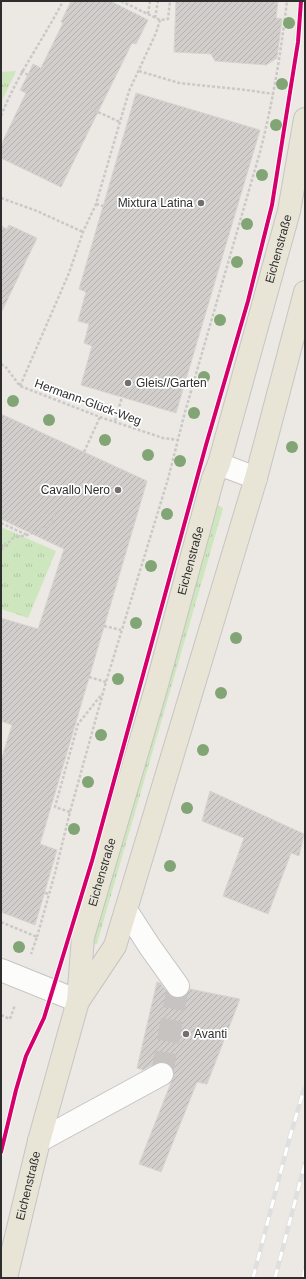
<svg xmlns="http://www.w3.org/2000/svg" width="306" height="1279" viewBox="0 0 306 1279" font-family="Arial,sans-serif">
  <defs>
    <pattern id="grass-tufts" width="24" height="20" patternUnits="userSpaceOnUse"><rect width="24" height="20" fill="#cee6be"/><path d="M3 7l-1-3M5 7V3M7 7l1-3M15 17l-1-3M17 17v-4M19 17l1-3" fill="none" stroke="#b1c6a4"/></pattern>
    <pattern id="building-hatch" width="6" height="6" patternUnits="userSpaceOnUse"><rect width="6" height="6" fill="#d1cecb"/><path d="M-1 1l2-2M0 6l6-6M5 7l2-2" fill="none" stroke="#b4b1af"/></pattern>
  </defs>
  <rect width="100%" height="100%" fill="#ece8e4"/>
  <!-- grass -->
  <path fill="url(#grass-tufts)" d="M 16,71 L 1,103 L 1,72 Z
    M 219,506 L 223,508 L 222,512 L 98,940 L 97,944 L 91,945 L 216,508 Z
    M 1,527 L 56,551 L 28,618 L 1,609 Z"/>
  <!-- building -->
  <path fill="url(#building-hatch)" stroke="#d7d4d0" d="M 71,1 L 110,1 L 148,20 L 136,44 L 132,43 L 61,187 L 1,158 L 1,145 L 26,93 L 20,90 L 28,75 L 33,64 L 41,68 L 63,23 L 61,22 Z
    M 176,1 L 278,1 L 276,18 L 282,19 L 277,58 L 266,65 L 215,61 L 211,54 L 174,52 Z
    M 136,93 L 260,130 L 176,413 L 81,385 L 92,346 L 84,343 L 89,324 L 78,321 L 86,292 L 79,289 Z
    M 9,225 L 37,238 L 1,313 L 1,226 L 7,229 Z
    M 1,414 L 147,481 L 40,844 L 57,850 L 35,925 L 1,912 L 1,760 L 12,725 L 1,721 L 1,618 L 38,629 L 64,549 L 1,519 Z
    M 210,791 L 304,834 L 299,856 L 291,853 L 268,914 L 223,896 L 244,838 L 202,821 Z
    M 157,982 L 160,983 L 168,993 L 173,998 L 179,998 L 185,996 L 190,989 L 240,999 L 207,1084 L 197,1082 L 161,1172 L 139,1164 L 174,1075 L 173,1068 L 168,1063 L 163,1062 L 156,1063 L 143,1070 L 137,1068 Z"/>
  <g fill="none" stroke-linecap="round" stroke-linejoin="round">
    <!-- minor-tunnel -->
    <path stroke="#c6c3c0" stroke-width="22" stroke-dasharray="22 11" stroke-linecap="butt" d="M 162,1074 L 178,986"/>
    <defs>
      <path id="minor" d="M 219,464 L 256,478
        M 126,910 L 150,947 L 178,986
        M 1,970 L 78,1001
        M 39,1141 L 162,1074"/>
      <g id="major">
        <path d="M 79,1000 L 115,946 L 256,478 L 305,292"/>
        <path id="s1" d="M 6,1278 L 39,1141 L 78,1001 L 83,937 L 157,685 L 213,478 L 219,464 L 289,211 L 305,119"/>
      </g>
    </defs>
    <!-- minor casing -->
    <use href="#minor" stroke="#c5c4c5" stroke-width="24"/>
    <!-- major casing -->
    <use href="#major" stroke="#c6c5c4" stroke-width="24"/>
    <!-- path -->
    <path stroke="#c9c9c8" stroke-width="2.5" stroke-dasharray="3 2" stroke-linecap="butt" d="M 121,1 L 160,20 L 168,19 L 170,1
      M 148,14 L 150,1
      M 155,18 L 158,1
      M 21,71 L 28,75
      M 139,71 L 179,83 L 246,90 L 274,94
      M 89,108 L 120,122
      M 1,116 C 17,75 43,40 63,1
      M 1,198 L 37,211 L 83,232
      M 96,204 L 103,206
      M 1,364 L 5,366 L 20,386 L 100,417 L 163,438 L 178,440
      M 20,386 L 69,273 L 83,232 L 96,204 L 129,91 L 156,33 L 160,20
      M 115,421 L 122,397
      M 84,452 L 100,417
      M 1,523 L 27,535
      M 1,550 L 13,538 L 27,535 L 50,525 L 56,512
      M 104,626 L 121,630
      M 89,677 L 106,682
      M 70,812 L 55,807 L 78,724 L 102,694
      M 45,893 L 49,894
      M 1,922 L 37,937 L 31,954
      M 37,937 L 55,873 L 70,812 L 106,682 L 168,479 L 185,412 L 260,152 C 273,102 281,52 287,1
      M 1,1015 L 10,1019 L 15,1005"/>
    <!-- minor -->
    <use href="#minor" stroke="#fcfcfb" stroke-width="22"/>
    <!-- major -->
    <use href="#major" stroke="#e8e4d6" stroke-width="22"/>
    <defs>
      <path id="rail" d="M 253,1278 L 289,1140 L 305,1086
        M 275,1278 L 305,1163
        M 303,1278 L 305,1269"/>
    </defs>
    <!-- rail casing -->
    <use href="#rail" stroke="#dfdfe1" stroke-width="4.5"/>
    <!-- rail -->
    <use href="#rail" stroke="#fff" stroke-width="3" stroke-dasharray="9" stroke-linecap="butt"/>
    <defs>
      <path id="cycleway" d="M 1,1152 L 16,1090 L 26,1056 L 44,1018 L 92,861 L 206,445 L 248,301 L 272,205 L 298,42 L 301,1"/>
    </defs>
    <!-- cycleway casing -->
    <use href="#cycleway" stroke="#fff" stroke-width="6"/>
    <!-- cycleway -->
    <use href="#cycleway" stroke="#d6006c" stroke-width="4"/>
  </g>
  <!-- trees -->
  <g fill="#82a575">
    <circle cx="289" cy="23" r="6"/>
    <circle cx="282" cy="84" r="6"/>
    <circle cx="276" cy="125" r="6"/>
    <circle cx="262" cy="175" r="6"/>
    <circle cx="247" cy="224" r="6"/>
    <circle cx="237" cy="262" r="6"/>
    <circle cx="220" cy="320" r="6"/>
    <circle cx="204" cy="377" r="6"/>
    <circle cx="13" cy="401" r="6"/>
    <circle cx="194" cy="413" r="6"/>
    <circle cx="49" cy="420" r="6"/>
    <circle cx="105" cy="440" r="6"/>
    <circle cx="292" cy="447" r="6"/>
    <circle cx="148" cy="455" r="6"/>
    <circle cx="180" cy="461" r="6"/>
    <circle cx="167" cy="514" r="6"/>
    <circle cx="151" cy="566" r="6"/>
    <circle cx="136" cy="623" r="6"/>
    <circle cx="236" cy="638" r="6"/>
    <circle cx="118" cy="679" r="6"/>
    <circle cx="221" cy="693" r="6"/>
    <circle cx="101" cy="735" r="6"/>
    <circle cx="203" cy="750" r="6"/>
    <circle cx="88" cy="782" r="6"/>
    <circle cx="187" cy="808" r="6"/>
    <circle cx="74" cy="829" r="6"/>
    <circle cx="170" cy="866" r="6"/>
    <circle cx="19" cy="947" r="6"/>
  </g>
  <!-- markers -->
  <g fill="#706f6e" stroke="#fff" stroke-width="1.5">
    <circle cx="201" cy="203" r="4"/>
    <circle cx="128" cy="383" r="4"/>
    <circle cx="118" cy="490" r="4"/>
    <circle cx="186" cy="1034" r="4"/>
  </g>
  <g text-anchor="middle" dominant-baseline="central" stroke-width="3.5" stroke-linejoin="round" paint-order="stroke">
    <!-- poi labels -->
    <g font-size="12" fill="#2e2e2e" stroke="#fff" text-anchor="end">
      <text x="193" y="203">Mixtura Latina</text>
      <text x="136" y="383" text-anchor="start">Gleis//Garten</text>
      <text x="110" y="490">Cavallo Nero</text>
      <text x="194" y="1034" text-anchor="start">Avanti</text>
    </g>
    <!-- street labels -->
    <g font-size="12" fill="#2e2e2e" stroke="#fff">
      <text stroke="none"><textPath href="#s1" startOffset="1066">Eichenstraße</textPath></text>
      <text transform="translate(88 402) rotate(20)">Hermann-Glück-Weg</text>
      <text stroke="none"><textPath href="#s1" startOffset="742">Eichenstraße</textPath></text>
      <text stroke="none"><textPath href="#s1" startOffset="418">Eichenstraße</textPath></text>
      <text stroke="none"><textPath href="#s1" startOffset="95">Eichenstraße</textPath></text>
    </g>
  </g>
  <!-- border -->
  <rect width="306" height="1279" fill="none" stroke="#2e2e2e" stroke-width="4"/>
</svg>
